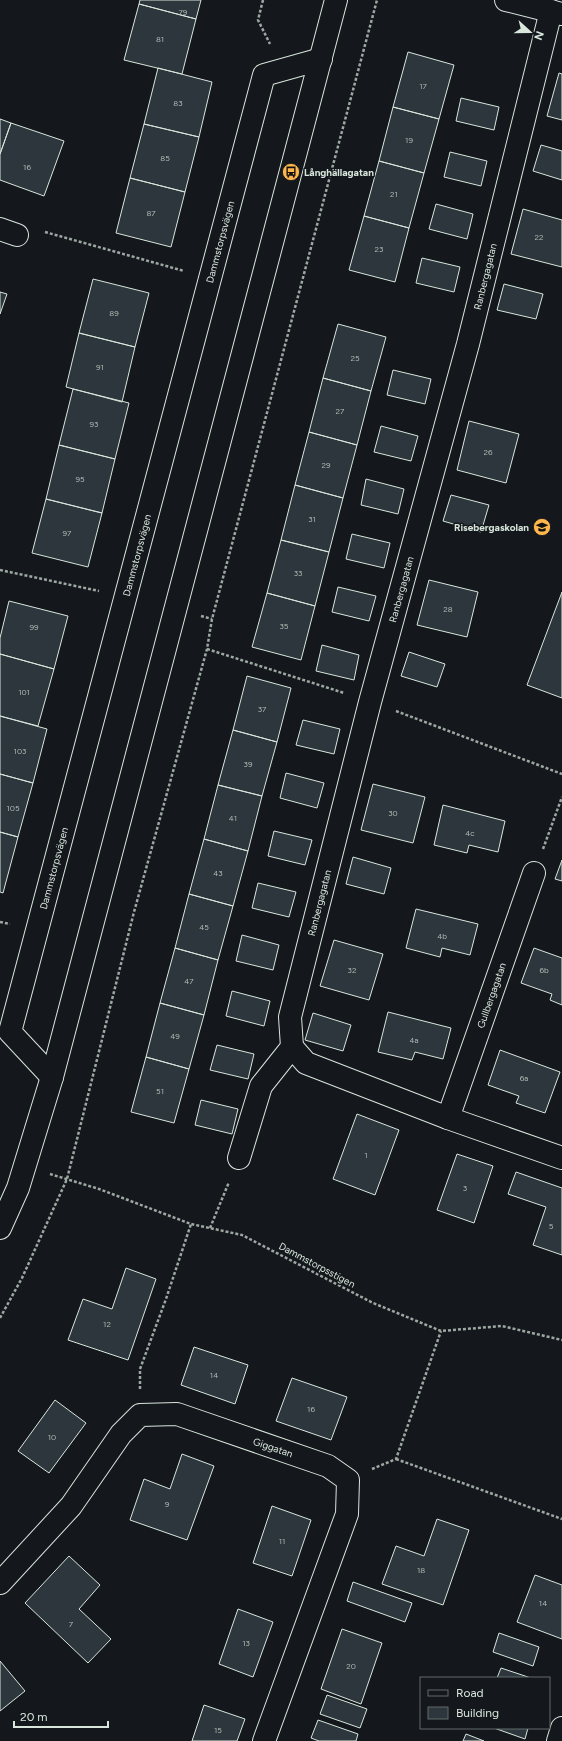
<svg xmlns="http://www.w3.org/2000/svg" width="562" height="1741" viewBox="0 0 562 1741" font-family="Figtree,sans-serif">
  <rect width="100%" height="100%" fill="#14181c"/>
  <!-- building -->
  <path fill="#2c363c" stroke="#d8e6dc" d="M 140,0 L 201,0 L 196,19 L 139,4 Z
    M 139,4 L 196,19 L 182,74 L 124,60 Z
    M 408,52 L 454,65 L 439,119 L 393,107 Z
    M 158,68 L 212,82 L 199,137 L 144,124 Z
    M 559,73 L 562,74 L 562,120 L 547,116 Z
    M 461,98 L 499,107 L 494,130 L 456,121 Z
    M 393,107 L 439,119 L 424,173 L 379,161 Z
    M 0,119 L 11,123 L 0,154 Z
    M 11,123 L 64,141 L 44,196 L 0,180 L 0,154 Z
    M 144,124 L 199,137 L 185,192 L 130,178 Z
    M 541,145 L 562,151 L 562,180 L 533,171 Z
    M 450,152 L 487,161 L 481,186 L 444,177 Z
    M 379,161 L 424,173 L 409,228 L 364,216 Z
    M 130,178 L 185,192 L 171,247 L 116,233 Z
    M 436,204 L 473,214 L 467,239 L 429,229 Z
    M 523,209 L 562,220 L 562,267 L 511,254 Z
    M 364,216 L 409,228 L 395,282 L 349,270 Z
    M 422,258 L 460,267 L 454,292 L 416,283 Z
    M 93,279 L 149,293 L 135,347 L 79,333 Z
    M 504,284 L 543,294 L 536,319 L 497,310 Z
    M 0,292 L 7,294 L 0,314 Z
    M 338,324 L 386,337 L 371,391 L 323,378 Z
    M 79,333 L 135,347 L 122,402 L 66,387 Z
    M 393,370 L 431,379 L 425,404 L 387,395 Z
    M 323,378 L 371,391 L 357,445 L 309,432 Z
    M 73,389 L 129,403 L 115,459 L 59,445 Z
    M 469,421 L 519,434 L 506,483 L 457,470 Z
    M 381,426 L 418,436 L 411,461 L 374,452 Z
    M 309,432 L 357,445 L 343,498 L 295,485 Z
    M 59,445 L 115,459 L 102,513 L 46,499 Z
    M 366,479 L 404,489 L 398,514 L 361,505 Z
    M 295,485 L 343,498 L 329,552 L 281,540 Z
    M 451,495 L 489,505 L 481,532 L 443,521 Z
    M 46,499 L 102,513 L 88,567 L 32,553 Z
    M 352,534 L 390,543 L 384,568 L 346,559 Z
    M 281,540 L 329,552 L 315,606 L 267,593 Z
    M 429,580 L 478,592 L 467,637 L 417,625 Z
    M 338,587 L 376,596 L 369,621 L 332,612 Z
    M 562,592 L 562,698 L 527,685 Z
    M 267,593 L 315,606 L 301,660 L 252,647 Z
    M 9,601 L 68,616 L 54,669 L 0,654 L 0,638 Z
    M 322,645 L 359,655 L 354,680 L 316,671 Z
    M 409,652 L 445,664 L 437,687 L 401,676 Z
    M 0,654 L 54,669 L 38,726 L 0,716 Z
    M 247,676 L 291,688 L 277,742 L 233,730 Z
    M 0,716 L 47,729 L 33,783 L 0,774 Z
    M 303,720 L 340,729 L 334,754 L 296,745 Z
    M 233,730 L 277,742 L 262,796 L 218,785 Z
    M 286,773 L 324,783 L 317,808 L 280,798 Z
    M 0,774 L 33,783 L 18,837 L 0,832 Z
    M 373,784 L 425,797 L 413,843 L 361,830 Z
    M 218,785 L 262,796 L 248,851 L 204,839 Z
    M 443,805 L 505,821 L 498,852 L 469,845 L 467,853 L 434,845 Z
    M 274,831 L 312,840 L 305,865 L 268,856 Z
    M 0,832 L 18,837 L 3,893 L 0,892 Z
    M 204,839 L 248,851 L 233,906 L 189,894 Z
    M 353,857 L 391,868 L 384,894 L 346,884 Z
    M 562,860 L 562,881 L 555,879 Z
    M 258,883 L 296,892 L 289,917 L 252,908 Z
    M 189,894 L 233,906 L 218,960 L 175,948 Z
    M 416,909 L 478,924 L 470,955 L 442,948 L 440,957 L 406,948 Z
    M 242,935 L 279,945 L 273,970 L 236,961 Z
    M 334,940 L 383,954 L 369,1000 L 320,986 Z
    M 175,948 L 218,960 L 204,1015 L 160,1003 Z
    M 534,948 L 562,958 L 562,1005 L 550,1000 L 552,994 L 521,983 Z
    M 232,991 L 270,1001 L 264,1026 L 226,1016 Z
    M 160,1003 L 204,1015 L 189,1069 L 146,1057 Z
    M 388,1012 L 451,1028 L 443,1059 L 415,1052 L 412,1060 L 378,1052 Z
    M 313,1013 L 351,1025 L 343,1051 L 305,1040 Z
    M 217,1045 L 254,1054 L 248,1079 L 210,1070 Z
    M 500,1050 L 560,1072 L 545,1113 L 516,1103 L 519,1096 L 488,1085 Z
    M 146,1057 L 189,1069 L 174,1123 L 131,1112 Z
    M 201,1100 L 238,1109 L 232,1134 L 195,1125 Z
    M 357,1114 L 399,1130 L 375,1195 L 333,1179 Z
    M 457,1154 L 493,1166 L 474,1223 L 437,1210 Z
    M 516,1172 L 562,1188 L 562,1255 L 533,1245 L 546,1207 L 508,1194 Z
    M 126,1268 L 156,1279 L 128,1360 L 68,1340 L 83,1299 L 112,1309 Z
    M 194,1347 L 248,1365 L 235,1404 L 181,1385 Z
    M 292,1378 L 347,1397 L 331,1440 L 276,1421 Z
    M 55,1400 L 86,1423 L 49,1473 L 18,1451 Z
    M 182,1454 L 214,1466 L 187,1540 L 130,1520 L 144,1479 L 170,1489 Z
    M 272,1506 L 311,1520 L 292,1576 L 253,1563 Z
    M 437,1519 L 469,1530 L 443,1605 L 382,1584 L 396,1546 L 424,1556 Z
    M 69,1556 L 100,1585 L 79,1609 L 111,1639 L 88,1663 L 25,1603 Z
    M 535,1575 L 562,1585 L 562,1639 L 517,1622 Z
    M 353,1582 L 412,1603 L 405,1622 L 347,1601 Z
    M 238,1609 L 273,1622 L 253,1677 L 219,1664 Z
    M 342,1629 L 382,1643 L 361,1704 L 321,1689 Z
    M 499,1633 L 539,1647 L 533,1666 L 493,1652 Z
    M 0,1661 L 25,1691 L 0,1711 Z
    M 501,1668 L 531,1678 L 497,1678 Z
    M 327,1695 L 367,1709 L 360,1728 L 320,1714 Z
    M 204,1705 L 245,1719 L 237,1741 L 192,1741 Z
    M 318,1720 L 358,1734 L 356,1741 L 319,1741 L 311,1738 Z
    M 494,1728 L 528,1728 L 525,1739 Z
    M 466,1734 L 484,1741 L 463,1741 Z"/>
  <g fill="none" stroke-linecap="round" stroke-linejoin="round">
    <defs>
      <g id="street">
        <path d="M 506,0 L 562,14"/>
        <path d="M 0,229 L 17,235"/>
        <path d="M 292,1047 L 306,1063 L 448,1118 L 562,1158"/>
        <path id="s1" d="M 52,1077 L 10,1032 L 264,75 L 321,59"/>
        <path id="s2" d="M 448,1118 L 534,873"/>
        <path id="s3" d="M 239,1158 L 261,1086 L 292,1047 L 290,1017 L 370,702 L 468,344 L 551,11"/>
        <path d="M 0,1228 L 18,1188 L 52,1077 L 336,0"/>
        <path id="s4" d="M 0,1583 L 71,1506 L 121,1434 L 140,1415 L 177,1414 L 328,1466 L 348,1480 L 347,1514 L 264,1741"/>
        <path d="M 558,1741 L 562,1728"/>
      </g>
    </defs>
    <!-- street casing -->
    <use href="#street" stroke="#d8e6dc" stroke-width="24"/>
    <!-- path -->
    <path stroke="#9da8a2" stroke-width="2.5" stroke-dasharray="3 2" stroke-linecap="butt" d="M 263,0 L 258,20 L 270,44
      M 45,232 L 184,271
      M 0,570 L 99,591
      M 201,616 L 212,619
      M 207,649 L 344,693
      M 396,711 L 562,774
      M 543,849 L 562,797
      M 0,922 L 10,924
      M 50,1174 L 99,1189 L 191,1224 L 242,1235 L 373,1303 L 441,1331 L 502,1326 L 562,1340
      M 210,1228 L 229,1182
      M 0,1318 L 22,1278 L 67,1179 L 134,912 L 207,649 L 212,619 L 377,0
      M 140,1389 L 140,1369 L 166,1299 L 191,1224
      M 396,1459 L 562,1519
      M 372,1469 L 396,1459 L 441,1331"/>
    <!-- street -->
    <use href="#street" stroke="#14181c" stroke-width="22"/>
  </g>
  <!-- icons -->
  <defs>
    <symbol id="bus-disc" viewBox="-11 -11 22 22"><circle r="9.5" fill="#ffb74d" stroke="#14181c"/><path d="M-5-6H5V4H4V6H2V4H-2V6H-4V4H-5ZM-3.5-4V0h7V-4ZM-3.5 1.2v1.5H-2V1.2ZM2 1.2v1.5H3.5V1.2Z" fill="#111"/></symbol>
    <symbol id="school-disc" viewBox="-11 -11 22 22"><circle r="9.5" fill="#ffb74d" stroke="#14181c"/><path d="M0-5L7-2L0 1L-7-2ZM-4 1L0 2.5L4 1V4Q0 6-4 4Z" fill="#111"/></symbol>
  </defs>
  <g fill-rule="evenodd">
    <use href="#bus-disc" x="281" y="162" width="20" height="20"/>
    <use href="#school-disc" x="532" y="517" width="20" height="20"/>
  </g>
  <g text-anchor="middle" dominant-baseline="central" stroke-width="3" stroke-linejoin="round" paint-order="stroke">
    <!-- number labels -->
    <g font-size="8" fill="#adbab4">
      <text x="183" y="12">79</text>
      <text x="160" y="39">81</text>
      <text x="423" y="86">17</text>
      <text x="178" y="103">83</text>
      <text x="409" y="140">19</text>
      <text x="165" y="158">85</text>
      <text x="27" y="167">16</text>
      <text x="394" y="194">21</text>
      <text x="151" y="213">87</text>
      <text x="539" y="237">22</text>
      <text x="379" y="249">23</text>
      <text x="114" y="313">89</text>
      <text x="355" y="358">25</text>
      <text x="100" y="367">91</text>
      <text x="340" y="411">27</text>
      <text x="94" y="424">93</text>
      <text x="488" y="452">26</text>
      <text x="326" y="465">29</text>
      <text x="80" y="479">95</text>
      <text x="312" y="519">31</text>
      <text x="67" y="533">97</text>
      <text x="298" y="573">33</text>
      <text x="448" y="609">28</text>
      <text x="284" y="626">35</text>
      <text x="34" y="627">99</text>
      <text x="24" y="692">101</text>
      <text x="262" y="709">37</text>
      <text x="20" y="751">103</text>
      <text x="248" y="764">39</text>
      <text x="13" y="808">105</text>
      <text x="393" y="813">30</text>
      <text x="233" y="818">41</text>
      <text x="470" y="833">4c</text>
      <text x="218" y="873">43</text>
      <text x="204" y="927">45</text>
      <text x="442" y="936">4b</text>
      <text x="352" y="970">32</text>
      <text x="544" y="970">6b</text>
      <text x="189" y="981">47</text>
      <text x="175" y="1036">49</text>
      <text x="414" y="1040">4a</text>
      <text x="524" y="1078">6a</text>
      <text x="160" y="1091">51</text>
      <text x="366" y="1155">1</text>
      <text x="465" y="1188">3</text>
      <text x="551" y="1226">5</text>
      <text x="107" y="1324">12</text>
      <text x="214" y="1375">14</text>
      <text x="311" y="1409">16</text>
      <text x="52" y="1437">10</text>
      <text x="167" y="1504">9</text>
      <text x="282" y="1541">11</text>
      <text x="421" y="1570">18</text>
      <text x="543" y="1603">14</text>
      <text x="71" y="1624">7</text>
      <text x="246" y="1643">13</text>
      <text x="351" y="1666">20</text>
      <text x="218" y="1730">15</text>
    </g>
    <!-- poi labels -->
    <g font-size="10" font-weight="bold" fill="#d8e6dc" stroke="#14181c" text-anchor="start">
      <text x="304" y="172">Långhällagatan</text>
      <text x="529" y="527" text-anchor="end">Risebergaskolan</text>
    </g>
    <!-- street labels -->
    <g font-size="10" fill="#d8e6dc" stroke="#14181c">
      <text stroke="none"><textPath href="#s1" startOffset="879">Dammstorpsvägen</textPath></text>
      <text stroke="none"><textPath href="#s3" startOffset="921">Ranbergagatan</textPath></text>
      <text stroke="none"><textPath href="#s1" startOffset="555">Dammstorpsvägen</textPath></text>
      <text stroke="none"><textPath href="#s3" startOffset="597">Ranbergagatan</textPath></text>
      <text stroke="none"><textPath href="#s1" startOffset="231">Dammstorpsvägen</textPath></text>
      <text stroke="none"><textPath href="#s3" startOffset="273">Ranbergagatan</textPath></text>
      <text stroke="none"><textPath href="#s2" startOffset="130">Gullbergagatan</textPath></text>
      <text transform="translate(317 1265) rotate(28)">Dammstorpsstigen</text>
      <text stroke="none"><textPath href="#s4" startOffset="358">Giggatan</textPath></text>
    </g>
  </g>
  <!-- legend -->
  <rect x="420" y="1677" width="130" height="52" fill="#14181c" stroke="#626a69"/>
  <rect x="428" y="1690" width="20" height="6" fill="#14181c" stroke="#626a69"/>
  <text x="456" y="1697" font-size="12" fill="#d8e6dc">Road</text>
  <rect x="428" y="1707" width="20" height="12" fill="#2c363c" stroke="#626a69"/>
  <text x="456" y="1717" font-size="12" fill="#d8e6dc">Building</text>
  <!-- north arrow -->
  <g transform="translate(530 32) rotate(111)" stroke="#14181c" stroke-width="3" paint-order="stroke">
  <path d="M0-3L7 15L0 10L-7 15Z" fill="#d8e6dc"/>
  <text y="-6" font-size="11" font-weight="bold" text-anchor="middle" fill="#d8e6dc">N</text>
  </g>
  <!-- scale -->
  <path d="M14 1721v6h94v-6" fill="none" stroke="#d8e6dc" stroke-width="2"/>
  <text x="20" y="1721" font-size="12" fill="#d8e6dc" stroke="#14181c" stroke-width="3" paint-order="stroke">20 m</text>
</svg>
